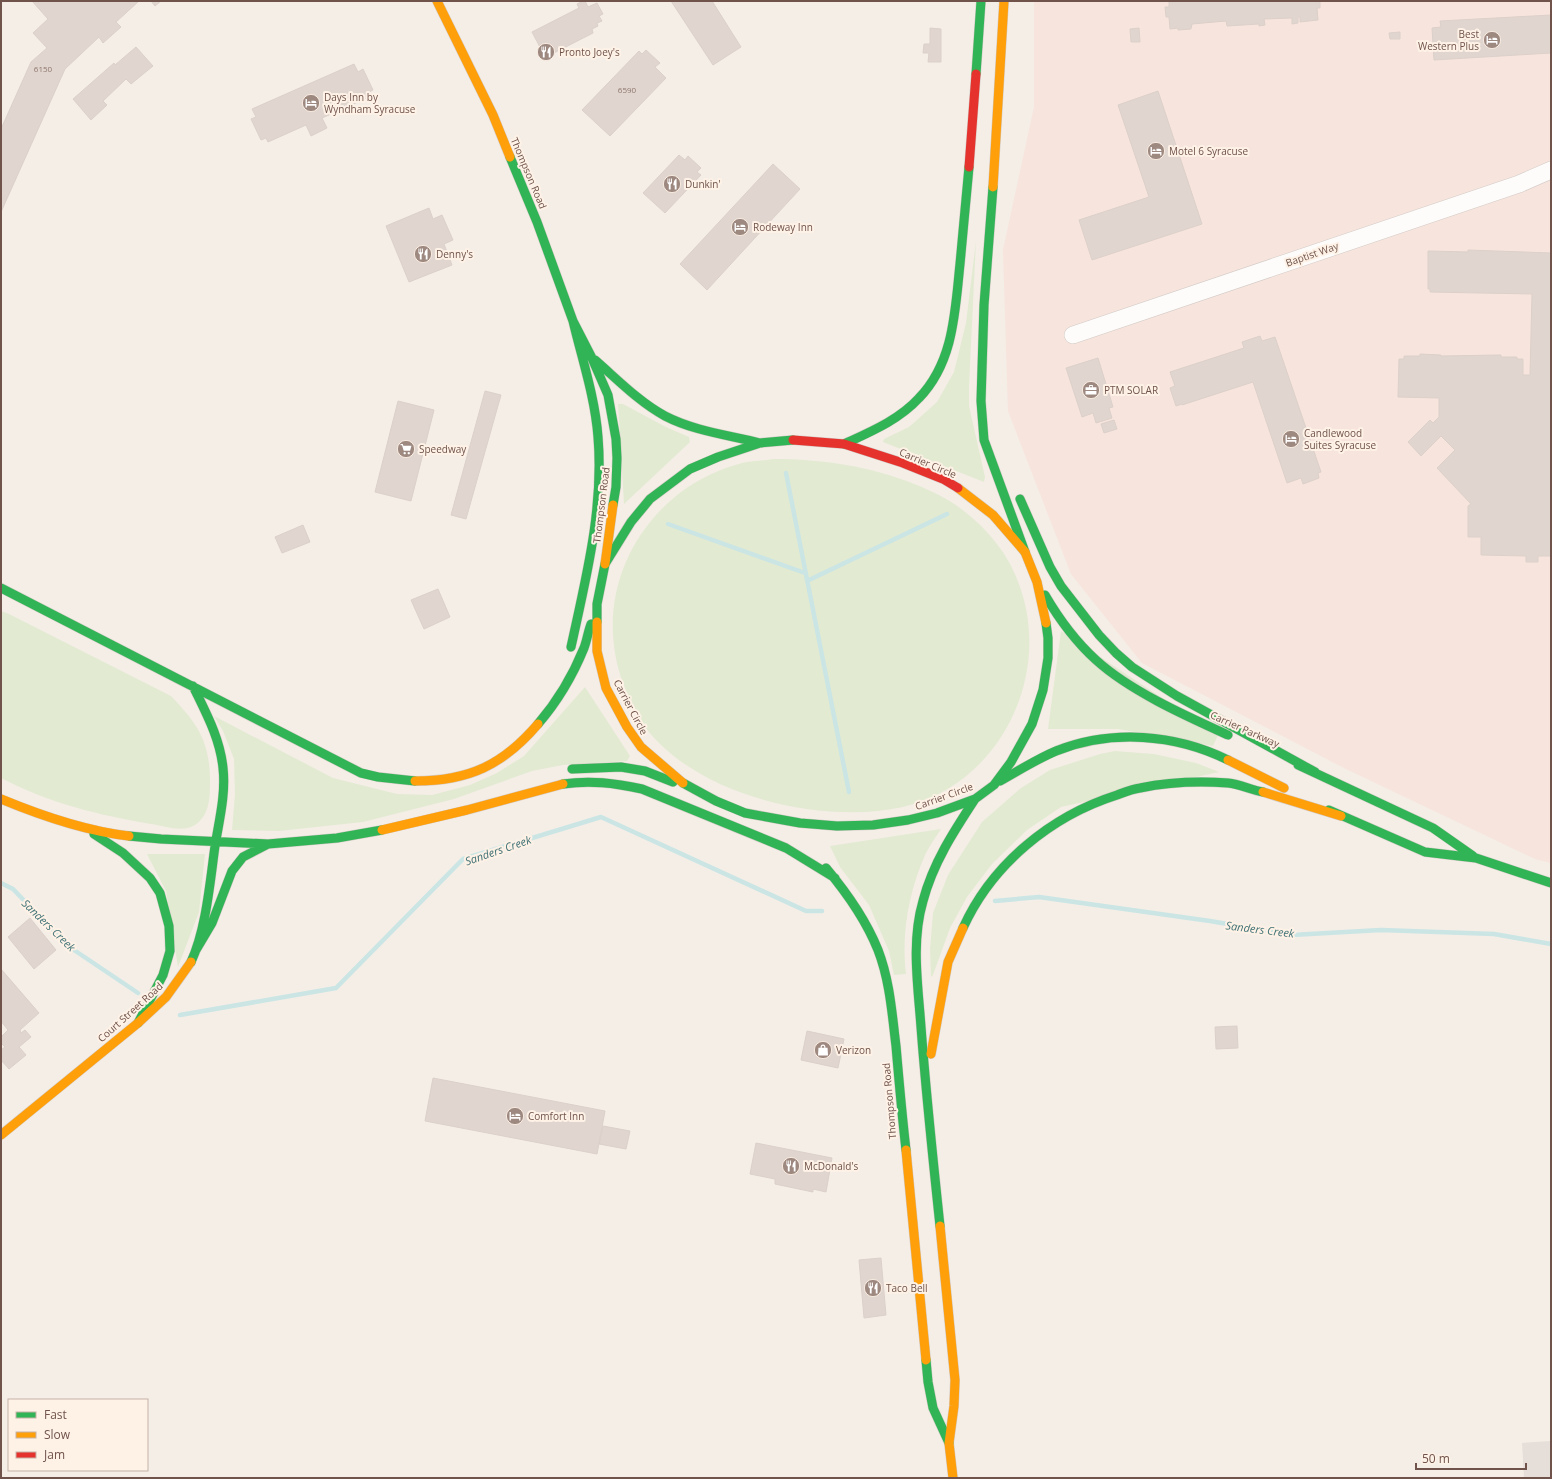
<svg xmlns="http://www.w3.org/2000/svg" width="1552" height="1479" viewBox="0 0 1552 1479" font-family="'Open Sans',sans-serif">
  <rect width="100%" height="100%" fill="#f4eee7"/>
  <!-- commercial -->
  <path fill="#f7e4dd" d="M 1034,1 L 1551,1 L 1551,863 L 1535,859 L 1344,768 L 1142,663 L 1071,574 L 1008,411 L 1003,250 L 1034,107 Z"/>
  <!-- industrial -->
  <path fill="#e6ded8" d="M 1551,1441 L 1551,1478 L 1524,1478 L 1522,1443 Z"/>
  <!-- green -->
  <path fill="#e3ead2" d="M 976,241 L 969,387 L 969,406 L 985,477 L 984,482 L 883,442 L 884,439 L 909,427 L 937,402 L 954,372 L 966,323 Z
    M 618,404 L 623,404 L 666,427 L 689,437 L 690,442 L 624,504 Z
    M 773,459 C 823,459 870,466 917,485 C 931,491 947,498 960,508 C 984,526 1006,550 1017,579 C 1055,671 1002,784 903,807 C 821,825 697,796 645,727 C 635,714 628,698 623,683 C 597,612 622,537 681,492 C 698,479 722,468 742,463 C 752,461 763,461 773,459 Z
    M 1,611 L 9,614 L 171,696 C 198,724 210,742 210,781 C 210,797 210,815 195,825 C 182,833 165,826 151,824 C 98,815 49,803 1,778 Z
    M 1061,631 L 1218,735 L 1213,746 L 1118,729 L 1048,729 Z
    M 585,687 L 630,756 L 627,761 L 563,765 L 532,771 L 454,799 L 363,822 L 279,831 L 232,830 L 235,794 L 234,759 L 223,731 L 214,716 L 333,778 L 397,794 L 432,795 L 470,785 L 497,773 L 524,756 Z
    M 1115,751 L 1154,754 L 1196,763 L 1219,772 L 1061,807 L 1027,830 L 992,864 L 967,897 L 950,928 L 933,975 L 931,977 L 930,949 L 933,913 L 948,875 L 982,822 L 1021,788 L 1050,770 L 1100,754 Z
    M 941,829 C 936,837 930,845 926,853 C 909,890 901,934 906,974 L 894,975 L 889,951 L 869,905 L 840,867 L 830,846 Z
    M 147,854 L 205,854 L 199,912 L 178,967 L 166,891 Z"/>
  <g fill="none" stroke-linecap="round" stroke-linejoin="round">
    <!-- stream -->
    <path stroke="#cae5e4" stroke-width="4.5" d="M 786,473 L 849,792
      M 668,524 L 805,573
      M 807,581 L 947,514
      M 1,883 L 13,889 L 68,946 L 138,993
      M 995,901 L 1039,897 L 1210,921 L 1292,935 L 1381,930 L 1494,934 L 1551,944
      M 180,1015 L 336,988 L 463,859 L 601,817 L 806,911 L 822,911"/>
  </g>
  <!-- building -->
  <path fill="#e0d6cf" stroke="#dcd0ca" d="M 32,1 L 139,1 L 116,22 L 121,27 L 103,43 L 99,37 L 65,69 L 1,212 L 1,129 L 31,62 L 47,48 L 33,33 L 48,19 Z
    M 151,1 L 161,1 L 155,6 Z
    M 583,1 L 585,1 L 588,7 L 597,3 L 603,14 L 599,16 L 602,21 L 597,23 L 598,26 L 592,29 L 593,33 L 542,59 L 538,52 L 542,51 L 532,32 L 579,8 L 577,4 Z
    M 671,1 L 712,1 L 741,47 L 713,65 Z
    M 1169,1 L 1320,1 L 1320,8 L 1317,8 L 1318,20 L 1300,22 L 1300,17 L 1298,17 L 1298,23 L 1292,24 L 1292,18 L 1264,19 L 1265,25 L 1259,26 L 1259,24 L 1227,26 L 1226,21 L 1192,24 L 1191,29 L 1178,30 L 1178,28 L 1170,29 L 1169,17 L 1166,17 L 1165,7 L 1169,7 Z
    M 1551,15 L 1551,53 L 1434,60 L 1432,28 L 1441,27 L 1440,21 Z
    M 930,28 L 941,29 L 941,62 L 928,62 L 929,53 L 923,53 L 924,44 L 930,44 Z
    M 1139,28 L 1140,42 L 1131,42 L 1130,29 Z
    M 1400,32 L 1400,39 L 1390,39 L 1389,33 Z
    M 136,47 L 153,66 L 131,84 L 126,79 L 103,101 L 107,105 L 91,120 L 73,99 L 114,63 L 115,65 Z
    M 646,50 L 660,63 L 655,67 L 666,78 L 610,136 L 582,110 L 639,51 L 642,54 Z
    M 354,64 L 358,72 L 363,69 L 373,90 L 367,93 L 369,97 L 322,118 L 327,128 L 311,136 L 306,125 L 268,142 L 266,138 L 261,140 L 251,119 L 256,117 L 252,109 Z
    M 1158,91 L 1202,224 L 1092,260 L 1079,220 L 1149,197 L 1118,105 Z
    M 679,155 L 685,160 L 688,156 L 701,168 L 697,172 L 701,175 L 665,213 L 643,193 Z
    M 773,164 L 800,189 L 707,290 L 680,264 Z
    M 429,208 L 433,219 L 442,215 L 453,240 L 444,244 L 452,265 L 409,282 L 386,226 Z
    M 1468,250 L 1551,253 L 1551,556 L 1538,556 L 1538,562 L 1526,562 L 1526,556 L 1481,555 L 1481,537 L 1468,537 L 1468,506 L 1471,504 L 1437,468 L 1455,450 L 1441,436 L 1421,456 L 1408,442 L 1430,420 L 1433,423 L 1439,417 L 1439,398 L 1398,397 L 1399,359 L 1404,359 L 1404,356 L 1420,356 L 1420,354 L 1441,355 L 1441,356 L 1501,355 L 1501,357 L 1517,357 L 1517,359 L 1523,359 L 1523,375 L 1530,375 L 1532,294 L 1430,292 L 1430,289 L 1428,289 L 1428,251 L 1468,252 Z
    M 1260,336 L 1262,341 L 1275,337 L 1321,472 L 1318,473 L 1319,478 L 1303,484 L 1301,478 L 1287,483 L 1253,382 L 1182,405 L 1182,404 L 1176,406 L 1170,388 L 1175,386 L 1170,372 L 1244,348 L 1242,342 Z
    M 1098,358 L 1113,407 L 1109,408 L 1112,418 L 1096,423 L 1093,413 L 1082,417 L 1066,368 Z
    M 485,391 L 501,395 L 466,519 L 451,515 Z
    M 398,401 L 434,410 L 411,501 L 375,492 Z
    M 1114,420 L 1117,429 L 1104,433 L 1101,424 Z
    M 303,525 L 310,542 L 282,553 L 275,537 Z
    M 438,589 L 450,617 L 424,629 L 411,600 Z
    M 30,918 L 56,950 L 34,969 L 8,937 Z
    M 1,969 L 39,1013 L 20,1030 L 21,1033 L 25,1030 L 31,1037 L 19,1047 L 26,1055 L 9,1069 L 1,1060 L 1,1050 L 5,1047 L 1,1043 L 1,1037 L 8,1030 L 1,1021 Z
    M 1237,1026 L 1238,1048 L 1216,1049 L 1215,1027 Z
    M 807,1031 L 844,1039 L 838,1068 L 801,1060 Z
    M 433,1078 L 605,1111 L 597,1154 L 425,1121 Z
    M 603,1126 L 630,1131 L 626,1149 L 599,1144 Z
    M 756,1143 L 832,1158 L 826,1192 L 813,1189 L 813,1192 L 775,1184 L 775,1179 L 750,1174 Z
    M 881,1258 L 886,1315 L 864,1318 L 859,1260 Z"/>
  <g fill="none" stroke-linecap="round" stroke-linejoin="round">
    <defs>
      <path id="street" d="M 1073,335 L 1519,184 L 1551,170"/>
      <path id="fast" d="M 976,74 L 981,1
        M 510,157 L 537,222 L 573,321 L 591,356 L 608,395 L 616,439 L 617,458 L 616,487 L 613,505
        M 993,187 L 984,305 L 981,401 L 984,440 L 1025,552
        M 595,360 C 617,379 639,402 665,416 C 694,431 728,435 760,443
        M 844,444 C 870,432 899,420 919,398 C 954,362 955,311 960,264 C 963,231 966,199 969,167
        M 1020,499 L 1050,567 L 1061,586 L 1099,635 L 1116,653 L 1132,667 L 1177,696 L 1315,772
        M 1,588 L 361,773 L 378,777 L 415,781
        M 1045,595 C 1059,619 1075,641 1096,660 C 1130,691 1186,716 1228,735
        M 597,622 L 597,604 L 605,564 L 631,522 L 650,499 L 690,469 L 718,457 L 760,443 L 793,440
        M 571,647 C 586,578 604,508 598,437 C 595,397 582,359 573,321
        M 538,724 C 557,702 573,675 584,648 C 587,640 588,632 591,624
        M 1298,765 L 1433,828 L 1473,856
        M 572,769 L 621,767 L 645,771 L 673,782
        M 1000,781 C 1018,771 1037,759 1056,751 C 1112,729 1175,734 1228,760
        M 683,783 L 716,801 L 745,813 L 800,823 L 837,826 L 873,825 L 908,820 L 937,813 L 975,799 L 994,785 L 1011,762 L 1032,724 L 1043,690 L 1048,658 L 1048,638 L 1046,623
        M 563,784 C 591,780 614,783 642,789 L 786,848 L 835,878
        M 1329,810 L 1425,852 L 1476,858 L 1551,883
        M 94,834 L 123,853 L 150,878 L 160,893 L 169,926 L 170,951 L 163,975 L 138,1023
        M 129,836 L 161,839 L 268,844 L 337,838 L 382,830
        M 826,868 C 847,893 866,920 878,950 C 890,981 892,1014 896,1046 C 899,1081 902,1115 906,1150
        M 963,928 C 992,864 1051,816 1117,795 C 1125,792 1132,789 1140,788 C 1169,782 1198,781 1228,783 C 1240,784 1251,790 1263,792
        M 196,950 L 212,923 L 232,871 L 243,857 L 268,844
        M 191,962 C 206,930 210,882 215,846 C 219,821 226,794 223,768 C 220,738 206,713 193,686
        M 940,1226 C 933,1160 926,1093 921,1027 C 918,985 911,942 923,901 C 933,863 954,831 975,799
        M 926,1360 L 928,1382 L 933,1408 L 949,1443"/>
      <path id="slow" d="M 437,1 L 493,115 L 510,157
        M 993,187 L 1004,1
        M 958,488 L 993,515 L 1025,552 L 1037,582 L 1046,623
        M 605,564 L 613,505
        M 597,622 L 597,651 L 606,688 L 627,727 L 641,747 L 683,783
        M 1228,760 L 1284,788
        M 415,781 C 469,781 503,765 538,724
        M 1263,792 L 1341,816
        M 1,799 C 42,816 85,831 129,836
        M 382,830 L 467,810 L 563,784
        M 931,1054 L 948,962 L 963,928
        M 1,1135 L 138,1023 L 166,997 L 191,962
        M 906,1150 L 926,1360
        M 940,1226 L 955,1380 L 954,1406 L 949,1443 L 953,1478"/>
      <path id="jam" d="M 969,167 L 976,74
        M 793,440 L 844,444 L 903,463 L 943,479 L 958,488"/>
    </defs>
    <!-- street casing -->
    <use href="#street" stroke="#d3cbc6" stroke-width="18"/>
    <!-- fast casing -->
    <use href="#fast" stroke="#d3c9c4" stroke-width="10"/>
    <!-- slow casing -->
    <use href="#slow" stroke="#d3c9c4" stroke-width="10"/>
    <!-- jam casing -->
    <use href="#jam" stroke="#d3c9c4" stroke-width="10"/>
    <!-- street -->
    <use href="#street" stroke="#fdfcfb" stroke-width="17"/>
    <!-- fast -->
    <use href="#fast" stroke="#30b455" stroke-width="9"/>
    <!-- slow -->
    <use href="#slow" stroke="#ff9f0a" stroke-width="9"/>
    <!-- jam -->
    <use href="#jam" stroke="#e5322d" stroke-width="9"/>
  </g>
  <!-- icons -->
  <defs>
    <symbol id="hotel-disc" viewBox="-11 -11 22 22"><circle r="9.5" fill="#9e8981" stroke="#fef2e7"/><path d="M-6-4.5h1.5V1H6V5H4.5V3h-9V5H-6ZM-4 0a1.8 1.8 0 1 1 3.6 0ZM.5 0V-2.5h3Q6-2.5 6 0Z" fill="#fff"/></symbol>
    <symbol id="restaurant-disc" viewBox="-11 -11 22 22"><circle r="9.5" fill="#9e8981" stroke="#fef2e7"/><path d="M-5-6h1v4h1v-4h1v4h1v-4h1v5L-1.5 .5V6h-2V.5L-5-1ZM5-6V6H3V1.5H1.5Q1.5-4 5-6Z" fill="#fff"/></symbol>
    <symbol id="office-disc" viewBox="-11 -11 22 22"><circle r="9.5" fill="#9e8981" stroke="#fef2e7"/><path d="M-6-3h4V-5.5h4V-3h4V5H-6ZM-1-4.5V-3h2v-1.5ZM-6 0V1H6V0Z" fill="#fff"/></symbol>
    <symbol id="supermarket-disc" viewBox="-11 -11 22 22"><circle r="9.5" fill="#9e8981" stroke="#fef2e7"/><path d="M-6-5.5h2.5l.6 2H6L4.5 2H-2.5L-4.4-4H-6ZM-1.5 3.2a1.3 1.3 0 1 0 .1 0ZM3 3.2a1.3 1.3 0 1 0 .1 0Z" fill="#fff"/></symbol>
    <symbol id="shop-disc" viewBox="-11 -11 22 22"><circle r="9.5" fill="#9e8981" stroke="#fef2e7"/><path d="M-5-2.5h2.3a2.7 3.5 0 0 1 5.4 0H5L5.5 6h-11ZM-1.5-2.5h3a1.5 2.3 0 0 0-3 0Z" fill="#fff"/></symbol>
  </defs>
  <g fill-rule="evenodd">
    <use href="#hotel-disc" x="1482" y="30" width="20" height="20"/>
    <use href="#restaurant-disc" x="536" y="42" width="20" height="20"/>
    <use href="#hotel-disc" x="301" y="93" width="20" height="20"/>
    <use href="#hotel-disc" x="1146" y="141" width="20" height="20"/>
    <use href="#restaurant-disc" x="662" y="174" width="20" height="20"/>
    <use href="#hotel-disc" x="730" y="217" width="20" height="20"/>
    <use href="#restaurant-disc" x="413" y="244" width="20" height="20"/>
    <use href="#office-disc" x="1081" y="380" width="20" height="20"/>
    <use href="#hotel-disc" x="1281" y="429" width="20" height="20"/>
    <use href="#supermarket-disc" x="396" y="439" width="20" height="20"/>
    <use href="#shop-disc" x="813" y="1040" width="20" height="20"/>
    <use href="#hotel-disc" x="505" y="1106" width="20" height="20"/>
    <use href="#restaurant-disc" x="781" y="1156" width="20" height="20"/>
    <use href="#restaurant-disc" x="863" y="1278" width="20" height="20"/>
  </g>
  <g text-anchor="middle" dominant-baseline="central" stroke-width="4" stroke-linejoin="round" paint-order="stroke">
    <!-- number labels -->
    <g font-size="8" fill="#8e766e">
      <text x="43" y="68">6150</text>
      <text x="627" y="89">6590</text>
    </g>
    <!-- poi labels -->
    <g font-size="10" fill="#70534a" stroke="#fef2e7" text-anchor="start">
      <text x="1479" y="34" text-anchor="end">Best<tspan x="1479" dy="12">Western Plus</tspan></text>
      <text x="559" y="52">Pronto Joey's</text>
      <text x="324" y="97">Days Inn by<tspan x="324" dy="12">Wyndham Syracuse</tspan></text>
      <text x="1169" y="151">Motel 6 Syracuse</text>
      <text x="685" y="184">Dunkin'</text>
      <text x="753" y="227">Rodeway Inn</text>
      <text x="436" y="254">Denny's</text>
      <text x="1104" y="390">PTM SOLAR</text>
      <text x="1304" y="433">Candlewood<tspan x="1304" dy="12">Suites Syracuse</tspan></text>
      <text x="419" y="449">Speedway</text>
      <text x="836" y="1050">Verizon</text>
      <text x="528" y="1116">Comfort Inn</text>
      <text x="804" y="1166">McDonald's</text>
      <text x="886" y="1288">Taco Bell</text>
    </g>
    <!-- street labels -->
    <g font-size="10" fill="#70534a" stroke="#fef2e7">
      <text transform="translate(529 173) rotate(67)">Thompson Road</text>
      <text transform="translate(1312 254) rotate(-19)">Baptist Way</text>
      <text transform="translate(928 463) rotate(23)">Carrier Circle</text>
      <text transform="translate(601 505) rotate(-83)">Thompson Road</text>
      <text transform="translate(631 707) rotate(62)">Carrier Circle</text>
      <text transform="translate(1245 729) rotate(24)">Carrier Parkway</text>
      <text transform="translate(944 796) rotate(-20)">Carrier Circle</text>
      <text transform="translate(130 1012) rotate(-42)">Court Street Road</text>
      <text transform="translate(889 1101) rotate(-95)">Thompson Road</text>
    </g>
    <!-- water labels -->
    <g font-size="11" font-style="italic" fill="#407275" stroke="#fef2e7">
      <text transform="translate(498 850) rotate(-19)">Sanders Creek</text>
      <text transform="translate(49 925) rotate(44)">Sanders Creek</text>
      <text transform="translate(1260 929) rotate(7)">Sanders Creek</text>
    </g>
  </g>
  <!-- border -->
  <rect width="1552" height="1479" fill="none" stroke="#70534a" stroke-width="4"/>
  <!-- legend -->
  <rect x="8" y="1399" width="140" height="72" fill="#fef2e7" stroke="#c5b2a8"/>
  <rect x="16" y="1412" width="20" height="6" fill="#30b455" stroke="#c5b2a8"/>
  <text x="44" y="1419" font-size="12" fill="#70534a">Fast</text>
  <rect x="16" y="1432" width="20" height="6" fill="#ff9f0a" stroke="#c5b2a8"/>
  <text x="44" y="1439" font-size="12" fill="#70534a">Slow</text>
  <rect x="16" y="1452" width="20" height="6" fill="#e5322d" stroke="#c5b2a8"/>
  <text x="44" y="1459" font-size="12" fill="#70534a">Jam</text>
  <!-- scale -->
  <path d="M1416 1463v6h110v-6" fill="none" stroke="#70534a" stroke-width="2"/>
  <text x="1422" y="1463" font-size="12" fill="#70534a" stroke="#fef2e7" stroke-width="3" paint-order="stroke">50 m</text>
</svg>
